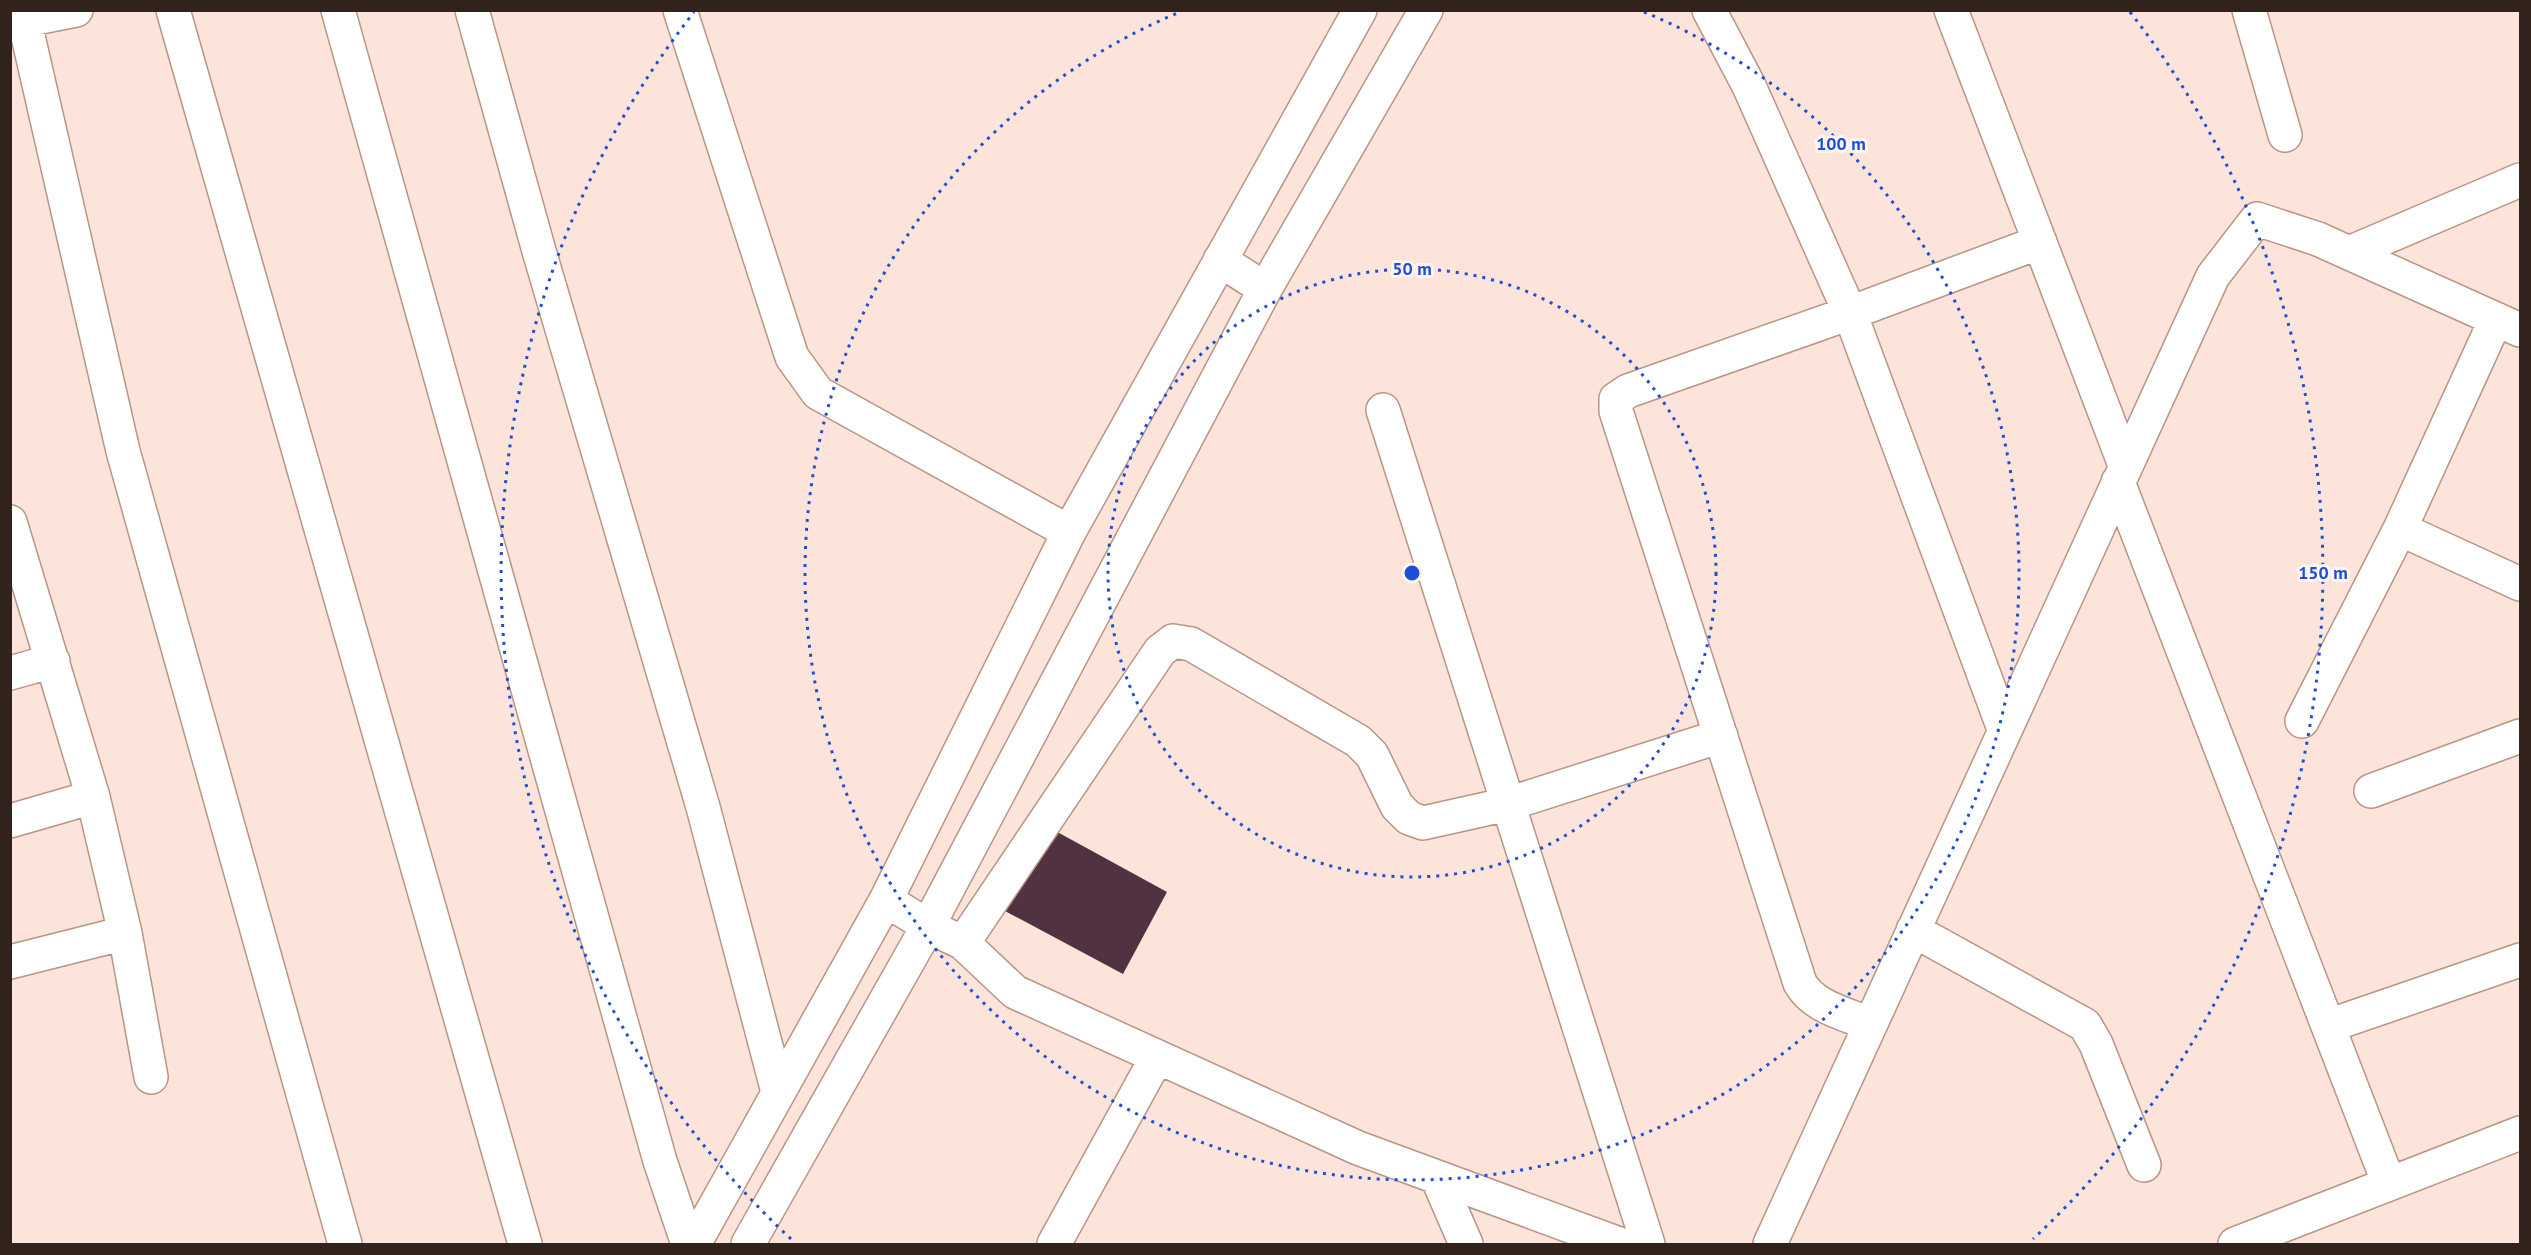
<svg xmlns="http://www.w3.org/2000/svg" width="2531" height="1255" viewBox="0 0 2531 1255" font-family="'PT Sans',sans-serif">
  <rect width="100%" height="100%" fill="#fce4da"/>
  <!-- building -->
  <path fill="#513240" d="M 1050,828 L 1167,892 L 1123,974 L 1005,911 Z"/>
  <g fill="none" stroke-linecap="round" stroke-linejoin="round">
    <defs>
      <path id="minor" d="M 22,10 L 123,451 L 345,1244
        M 173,10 L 525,1244
        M 338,10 L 660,1161 L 688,1244
        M 472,10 L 539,251 L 703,807 L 778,1092
        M 680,10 L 792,357 L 818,393 L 1069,532
        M 1709,10 L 1749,86 L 1850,313 L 2004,729
        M 1951,10 L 2125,465
        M 2249,10 L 2285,135
        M 10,23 L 76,10
        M 2349,253 L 2520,180
        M 1220,260 L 1265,289
        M 1383,410 L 1648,1244
        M 2118,482 L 2389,1184
        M 10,522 L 93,797 L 125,933 L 151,1077
        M 2400,529 L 2520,584
        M 10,673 L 53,661
        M 2302,721 L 2400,529 L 2496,319
        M 2371,791 L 2520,736
        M 10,821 L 93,797
        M 886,900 L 928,926 L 963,943 L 1015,992 L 1358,1148 L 1619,1244
        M 1913,930 L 2085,1025 L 2096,1044 L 2144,1165
        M 963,943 L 1160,651 L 1173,641 L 1191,644 L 1358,741 L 1372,755 L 1397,806 L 1409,818 L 1423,823 L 1508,804 L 1721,736
        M 10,962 L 125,933
        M 1870,1024 C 1846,1014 1813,1007 1800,983 L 1616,411 L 1616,399 L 1628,391 L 1850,313 L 2040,242
        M 2328,1026 L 2520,960
        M 1437,1177 L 1466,1244
        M 694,1244 L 886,900 L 1069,532 L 1360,10
        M 748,1244 L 928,926 L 1265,289 L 1426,10
        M 1054,1244 L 1157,1057
        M 1770,1244 L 2213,276 L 2257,219 L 2318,239 L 2520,330
        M 2235,1244 L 2520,1133"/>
    </defs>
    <!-- minor casing -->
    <use href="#minor" stroke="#b99585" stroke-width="36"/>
    <!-- minor -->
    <use href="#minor" stroke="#fff" stroke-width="33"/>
  </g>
  <!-- distance rings -->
  <g fill="none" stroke="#1d4ed8" stroke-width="3" stroke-dasharray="3 6">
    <circle cx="1412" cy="573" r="304"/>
    <path d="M1644 12A607 607 0 1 1 1180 12"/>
    <path d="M791 1239A911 911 0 0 1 694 12M2130 12A911 911 0 0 1 2033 1239"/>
  </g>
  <circle cx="1412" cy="573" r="9" fill="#1d4ed8" stroke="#fdf5f2" stroke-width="3"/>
  <g font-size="18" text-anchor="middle" font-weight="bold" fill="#1d4ed8" stroke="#fdf5f2" stroke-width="6" stroke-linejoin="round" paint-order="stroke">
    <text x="1841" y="150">100 m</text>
    <text x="1412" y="275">50 m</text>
    <text x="2323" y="579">150 m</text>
  </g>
  <!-- border -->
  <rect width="2531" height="1255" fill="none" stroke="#31221c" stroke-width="24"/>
</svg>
